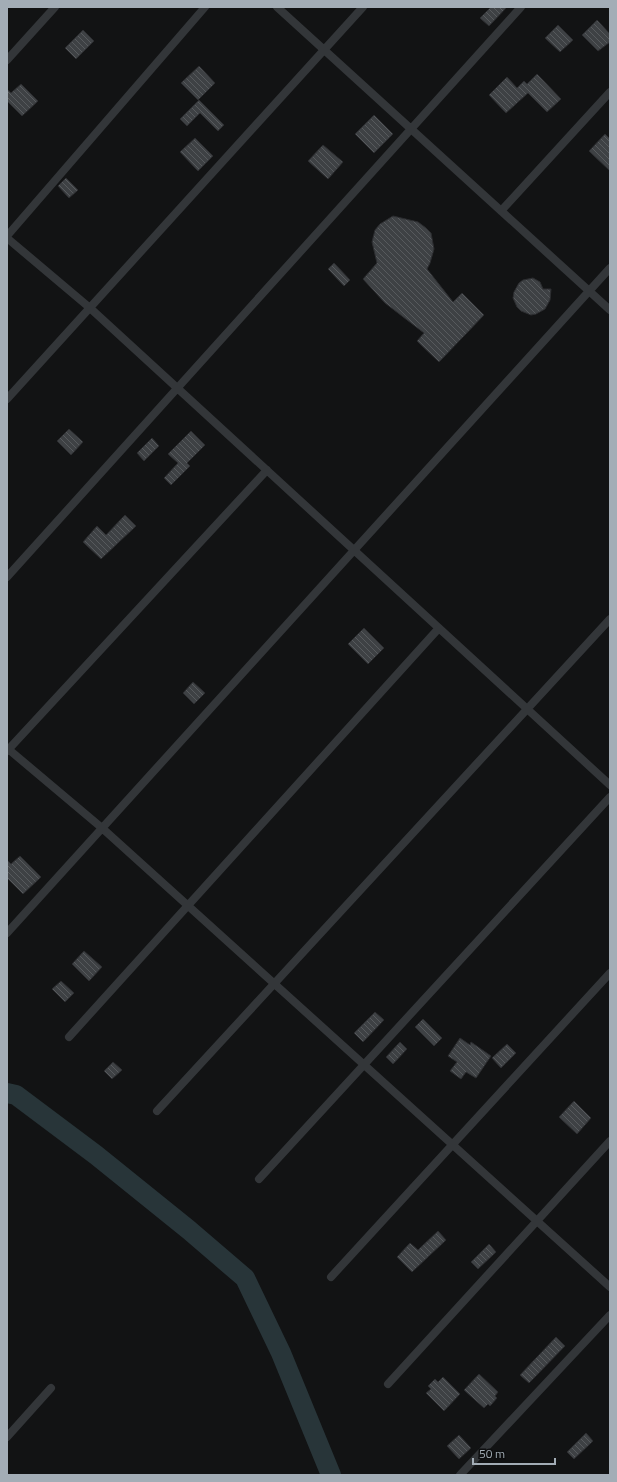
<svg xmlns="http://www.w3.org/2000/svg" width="617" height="1482" viewBox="0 0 617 1482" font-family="'Titillium Web',sans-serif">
  <defs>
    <pattern id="building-back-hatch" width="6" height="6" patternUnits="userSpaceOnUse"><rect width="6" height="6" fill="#3e4144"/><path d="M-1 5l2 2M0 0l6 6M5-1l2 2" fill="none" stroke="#575a5d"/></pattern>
  </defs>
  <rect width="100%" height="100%" fill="#121314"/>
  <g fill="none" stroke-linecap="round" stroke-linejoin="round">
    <!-- river -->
    <path stroke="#283539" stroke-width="20" d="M 7,1093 L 16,1095 L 96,1155 L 189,1230 L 245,1278 L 281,1353 L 331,1475"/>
  </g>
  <!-- building -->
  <path fill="url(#building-back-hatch)" stroke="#2c2d30" d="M 491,7 L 507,7 L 489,26 L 480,18 Z
    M 597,20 L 610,34 L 610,42 L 598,51 L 582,35 Z
    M 558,25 L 573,40 L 560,52 L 545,38 Z
    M 83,30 L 94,41 L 76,59 L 65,48 Z
    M 199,66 L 215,83 L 198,100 L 181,83 Z
    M 537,74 L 561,99 L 547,112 L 528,93 L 506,113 L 489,95 L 507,77 L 517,88 L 524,81 L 527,84 Z
    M 21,84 L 38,101 L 22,116 L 7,101 L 7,89 L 11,93 Z
    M 199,100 L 224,125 L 218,131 L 200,113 L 187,126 L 180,119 Z
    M 374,115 L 393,134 L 374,153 L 355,134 Z
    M 605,134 L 610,139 L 610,171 L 589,151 Z
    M 195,138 L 213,156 L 198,171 L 180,152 Z
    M 323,145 L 343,162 L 328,179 L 308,161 Z
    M 66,178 L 78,190 L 69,198 L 58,186 Z
    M 393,216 L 418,222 L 426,228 L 431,233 L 434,249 L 430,263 L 427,269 L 453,302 L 462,293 L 484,315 L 439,362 L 417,341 L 424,333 L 385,303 L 363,279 L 377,263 L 372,242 L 375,230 L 380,224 Z
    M 334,263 L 350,280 L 344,286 L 328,269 Z
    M 533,278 L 540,282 L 543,289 L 551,289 L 550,300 L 545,309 L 536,314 L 531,315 L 521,311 L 517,307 L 513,298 L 514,292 L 519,283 L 523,280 Z
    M 69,429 L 83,442 L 71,455 L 57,441 Z
    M 191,431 L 205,445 L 187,463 L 190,466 L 171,485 L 164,478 L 178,463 L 168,454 Z
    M 152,438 L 159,446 L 144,461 L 137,453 Z
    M 125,515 L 136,526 L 101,559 L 83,542 L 97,526 L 106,535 Z
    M 364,628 L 384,648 L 368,664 L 348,644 Z
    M 193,682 L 205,693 L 194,704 L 183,693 Z
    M 20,856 L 41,877 L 23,894 L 7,878 L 7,860 L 11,864 Z
    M 84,951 L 102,967 L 89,981 L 72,964 Z
    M 61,981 L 74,993 L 65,1002 L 52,989 Z
    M 375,1012 L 384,1020 L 363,1042 L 354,1033 Z
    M 423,1019 L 442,1038 L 434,1046 L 415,1027 Z
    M 460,1038 L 470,1045 L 471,1042 L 491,1056 L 476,1078 L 466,1072 L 461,1079 L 450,1071 L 457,1062 L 448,1056 Z
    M 400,1042 L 407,1049 L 393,1064 L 386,1057 Z
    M 507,1044 L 516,1053 L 501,1068 L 492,1058 Z
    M 113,1062 L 122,1070 L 112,1079 L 104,1071 Z
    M 574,1101 L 591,1118 L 577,1134 L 559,1117 Z
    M 438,1231 L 446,1240 L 412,1272 L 397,1257 L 410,1243 L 418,1250 Z
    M 489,1244 L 496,1252 L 478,1269 L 471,1262 Z
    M 556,1337 L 565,1346 L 529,1383 L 520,1375 Z
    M 479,1374 L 498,1392 L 495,1396 L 497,1398 L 490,1406 L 488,1404 L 484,1408 L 464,1390 Z
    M 443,1377 L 460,1394 L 444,1411 L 426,1393 L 431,1389 L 428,1386 L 435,1379 L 438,1382 Z
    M 586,1433 L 593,1441 L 574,1459 L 567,1452 Z
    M 459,1435 L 471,1448 L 459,1459 L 447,1446 Z"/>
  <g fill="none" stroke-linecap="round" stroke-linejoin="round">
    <!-- street -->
    <path stroke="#333639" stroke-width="8" d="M 277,7 L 610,310
      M 7,60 L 55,7
      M 501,211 L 610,92
      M 7,236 L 205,7
      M 7,238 L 90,308 L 610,785
      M 7,399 L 363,7
      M 7,577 L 521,7
      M 7,748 L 102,828 L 610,1287
      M 7,751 L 267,470
      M 7,933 L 610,268
      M 69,1037 L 439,628
      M 157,1111 L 610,619
      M 259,1179 L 610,797
      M 331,1277 L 610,973
      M 388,1384 L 610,1141
      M 7,1437 L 51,1388
      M 460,1475 L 610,1315"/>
  </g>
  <!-- border -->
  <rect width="617" height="1482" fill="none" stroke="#a3adb6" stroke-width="16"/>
  <!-- scale -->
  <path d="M473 1458v6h82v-6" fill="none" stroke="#a3adb6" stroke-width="2"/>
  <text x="479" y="1458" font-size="12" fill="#a3adb6" stroke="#0d0e0f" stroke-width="3" paint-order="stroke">50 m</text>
</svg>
